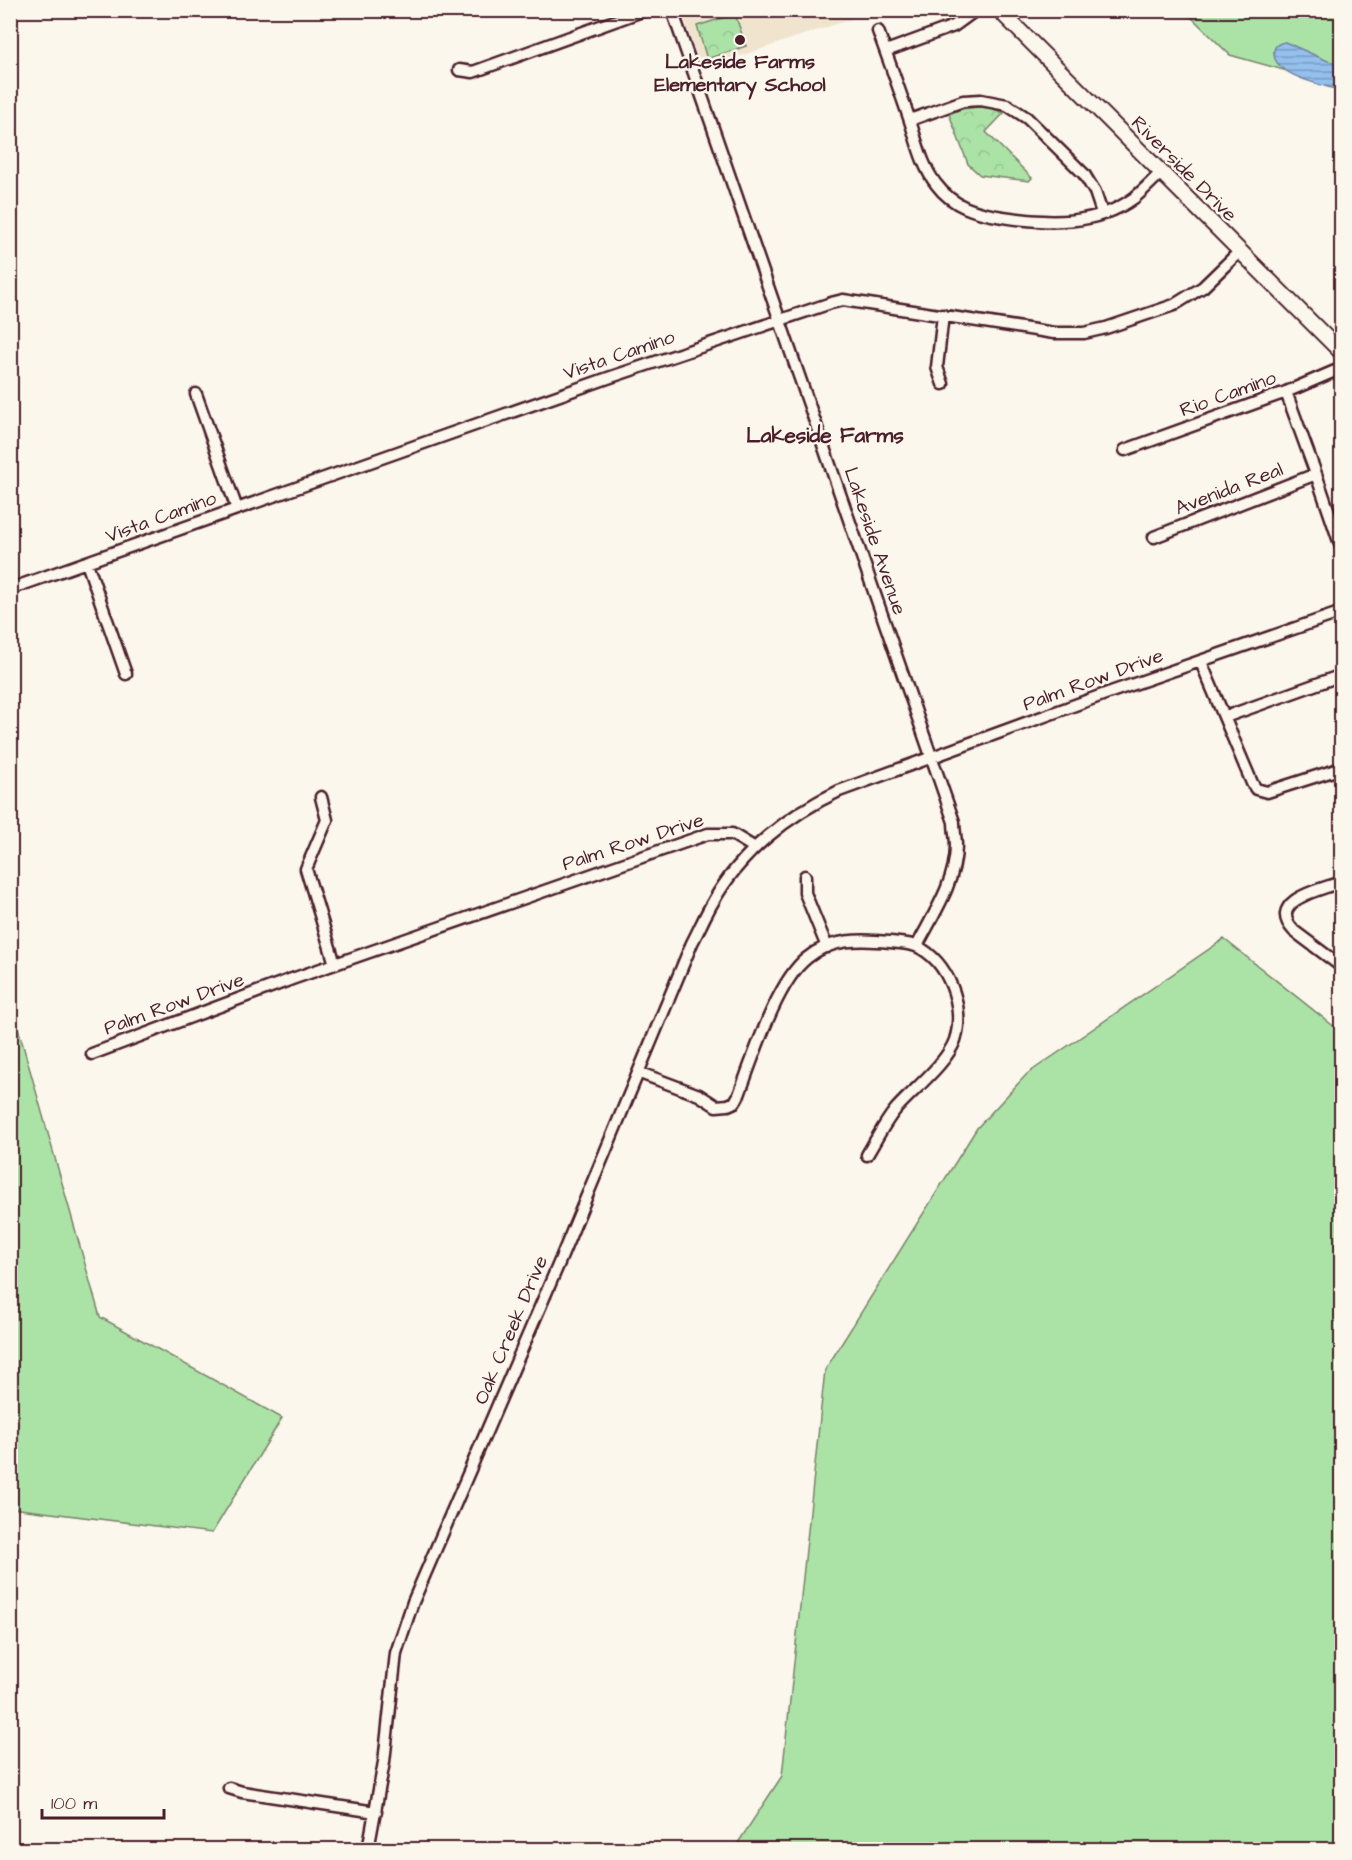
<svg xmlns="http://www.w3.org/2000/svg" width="1352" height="1860" viewBox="0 0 1352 1860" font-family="'Architects Daughter',sans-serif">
  <defs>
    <pattern id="forest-crowns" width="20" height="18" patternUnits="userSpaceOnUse" patternTransform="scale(1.5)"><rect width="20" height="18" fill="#abe3a7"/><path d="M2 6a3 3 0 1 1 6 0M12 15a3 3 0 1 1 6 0" fill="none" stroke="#95c290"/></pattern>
    <pattern id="water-rules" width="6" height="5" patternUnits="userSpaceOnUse" patternTransform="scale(1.5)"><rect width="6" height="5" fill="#93c0ed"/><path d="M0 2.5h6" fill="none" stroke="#7a9bc0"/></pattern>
  </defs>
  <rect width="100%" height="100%" fill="#fbf7ec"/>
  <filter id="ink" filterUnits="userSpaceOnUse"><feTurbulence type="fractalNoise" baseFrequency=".0167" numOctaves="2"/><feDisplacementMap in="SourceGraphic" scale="12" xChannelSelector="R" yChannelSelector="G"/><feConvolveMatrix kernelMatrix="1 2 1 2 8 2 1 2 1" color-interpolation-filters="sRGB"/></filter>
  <g filter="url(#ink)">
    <!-- built -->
    <path fill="#f0e4cf" d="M 681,10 L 876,11 L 701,69 Z"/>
    <!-- green -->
    <path fill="#abe3a7" stroke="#7a8169" stroke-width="1.5" d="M 1185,11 L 1341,11 L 1341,86 L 1230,55 Z
      M 1224,939 L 1341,1032 L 1341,1849 L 734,1849 L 782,1776 L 825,1370 L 977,1128 L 1027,1074 Z
      M 11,1003 L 100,1317 L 282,1418 L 212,1533 L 11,1508 Z"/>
    <!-- forest -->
    <path fill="url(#forest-crowns)" stroke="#7a8169" stroke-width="1.5" d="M 735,14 L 746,46 L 707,59 L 697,26 Z
      M 979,107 L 991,108 L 1004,113 L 986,132 L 1032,178 L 1029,181 L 980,175 L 968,164 L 949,114 L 961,109 Z"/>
    <!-- water -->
    <path fill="url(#water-rules)" stroke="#76809f" stroke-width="1.5" d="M 1285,42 L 1328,61 L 1341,64 L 1341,91 C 1324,85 1275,76 1274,54 C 1273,46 1279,43 1285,42 Z"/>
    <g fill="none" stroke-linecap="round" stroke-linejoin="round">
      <defs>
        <path id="minor" d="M 672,10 L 954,822 C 954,830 956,838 956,846 C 956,882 933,915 917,946
          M 878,31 C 889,61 900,91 910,121 C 917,142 922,166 936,184 C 953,207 976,213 1003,217 C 1047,224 1096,226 1134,198 C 1144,190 1152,181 1161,173
          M 886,51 L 954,26 L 976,10
          M 459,70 L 473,72 L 645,10
          M 910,120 L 963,101 L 981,100 L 1007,105 L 1027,118 L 1084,174 L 1095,192 L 1102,213
          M 943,384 L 937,367 L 943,315
          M 1286,392 L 1316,474 L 1342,550
          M 196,394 L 237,509
          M 1125,450 L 1286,392 L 1342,368
          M 1154,537 L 1316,474
          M 87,563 L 126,674
          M 10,589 L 608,378 L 831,303 L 843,300 L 1054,333 L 1084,333 L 1106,328 L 1174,305 L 1203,287 L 1239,252
          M 1201,662 L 1252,783 L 1256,789 L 1267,792 L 1342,768
          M 1225,717 L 1342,675
          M 321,797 L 327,820 L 306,869 L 335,964
          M 805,876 L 805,893 L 827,947
          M 1342,882 C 1322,889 1265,900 1294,931 L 1342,967
          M 92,1054 L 292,979 L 708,834 L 732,834 L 755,848
          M 640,1073 L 699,1095 L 716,1106 L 728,1105 L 735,1102 L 739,1095 C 753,1058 777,981 807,958 C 831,938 861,939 890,942 C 898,943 908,943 916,946 C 948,960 966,1008 955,1040 C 947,1063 913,1090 896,1109 C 885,1122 876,1140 867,1155
          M 229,1788 L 242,1792 L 376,1812
          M 368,1850 L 384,1762 L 396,1653 L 413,1602 L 559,1263 L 692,943 C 699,930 705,915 713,902 C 741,852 788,815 839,791 L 1108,693 L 1342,612"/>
        <path id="major" d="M 999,10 L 1342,353"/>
      </defs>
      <!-- minor casing -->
      <use href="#minor" stroke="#4a1f2b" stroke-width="15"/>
      <!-- major casing -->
      <use href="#major" stroke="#4a1f2b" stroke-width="18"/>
      <!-- minor -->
      <use href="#minor" stroke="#fbf7ec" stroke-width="10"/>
      <!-- major -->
      <use href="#major" stroke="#fbf7ec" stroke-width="14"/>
    </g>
  </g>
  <!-- markers -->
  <circle fill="#4a1f2b" stroke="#fbf7ec" stroke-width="2" cx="740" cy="40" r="6"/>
  <g text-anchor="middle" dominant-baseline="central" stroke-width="5" stroke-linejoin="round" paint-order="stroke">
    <!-- poi labels -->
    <g font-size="20" font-weight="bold" fill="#4a1f2b" stroke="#fbf7ec">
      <text x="740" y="62">Lakeside Farms<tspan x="740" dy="23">Elementary School</tspan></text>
    </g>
    <!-- street labels -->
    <g font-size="20" fill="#4a1f2b" stroke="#fbf7ec">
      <text transform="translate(1184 169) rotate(45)">Riverside Drive</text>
      <text transform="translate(619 355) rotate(-19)">Vista Camino</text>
      <text transform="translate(1228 394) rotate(-20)">Rio Camino</text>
      <text transform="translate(1229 489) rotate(-21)">Avenida Real</text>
      <text transform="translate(161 517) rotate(-20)">Vista Camino</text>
      <text transform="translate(875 541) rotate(71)">Lakeside Avenue</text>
      <text transform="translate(1093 680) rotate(-20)">Palm Row Drive</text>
      <text transform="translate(633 842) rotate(-18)">Palm Row Drive</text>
      <text transform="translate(174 1004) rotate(-20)">Palm Row Drive</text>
      <text transform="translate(511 1330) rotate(-67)">Oak Creek Drive</text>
    </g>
    <!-- neighbourhood labels -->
    <g font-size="21" font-weight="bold" fill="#4a1f2b" stroke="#fbf7ec">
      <text x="825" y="435">Lakeside Farms</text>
    </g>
  </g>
  <!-- margin -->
  <rect width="1352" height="1860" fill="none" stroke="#fbf7ec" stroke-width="36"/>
  <rect x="18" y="18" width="1316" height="1824" fill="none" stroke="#4a1f2b" stroke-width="2" filter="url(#ink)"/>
  <!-- scale -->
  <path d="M42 1809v9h122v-9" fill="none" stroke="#4a1f2b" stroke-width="3"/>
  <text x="51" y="1809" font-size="18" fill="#4a1f2b" stroke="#fbf7ec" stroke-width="4.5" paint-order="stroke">100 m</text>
</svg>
